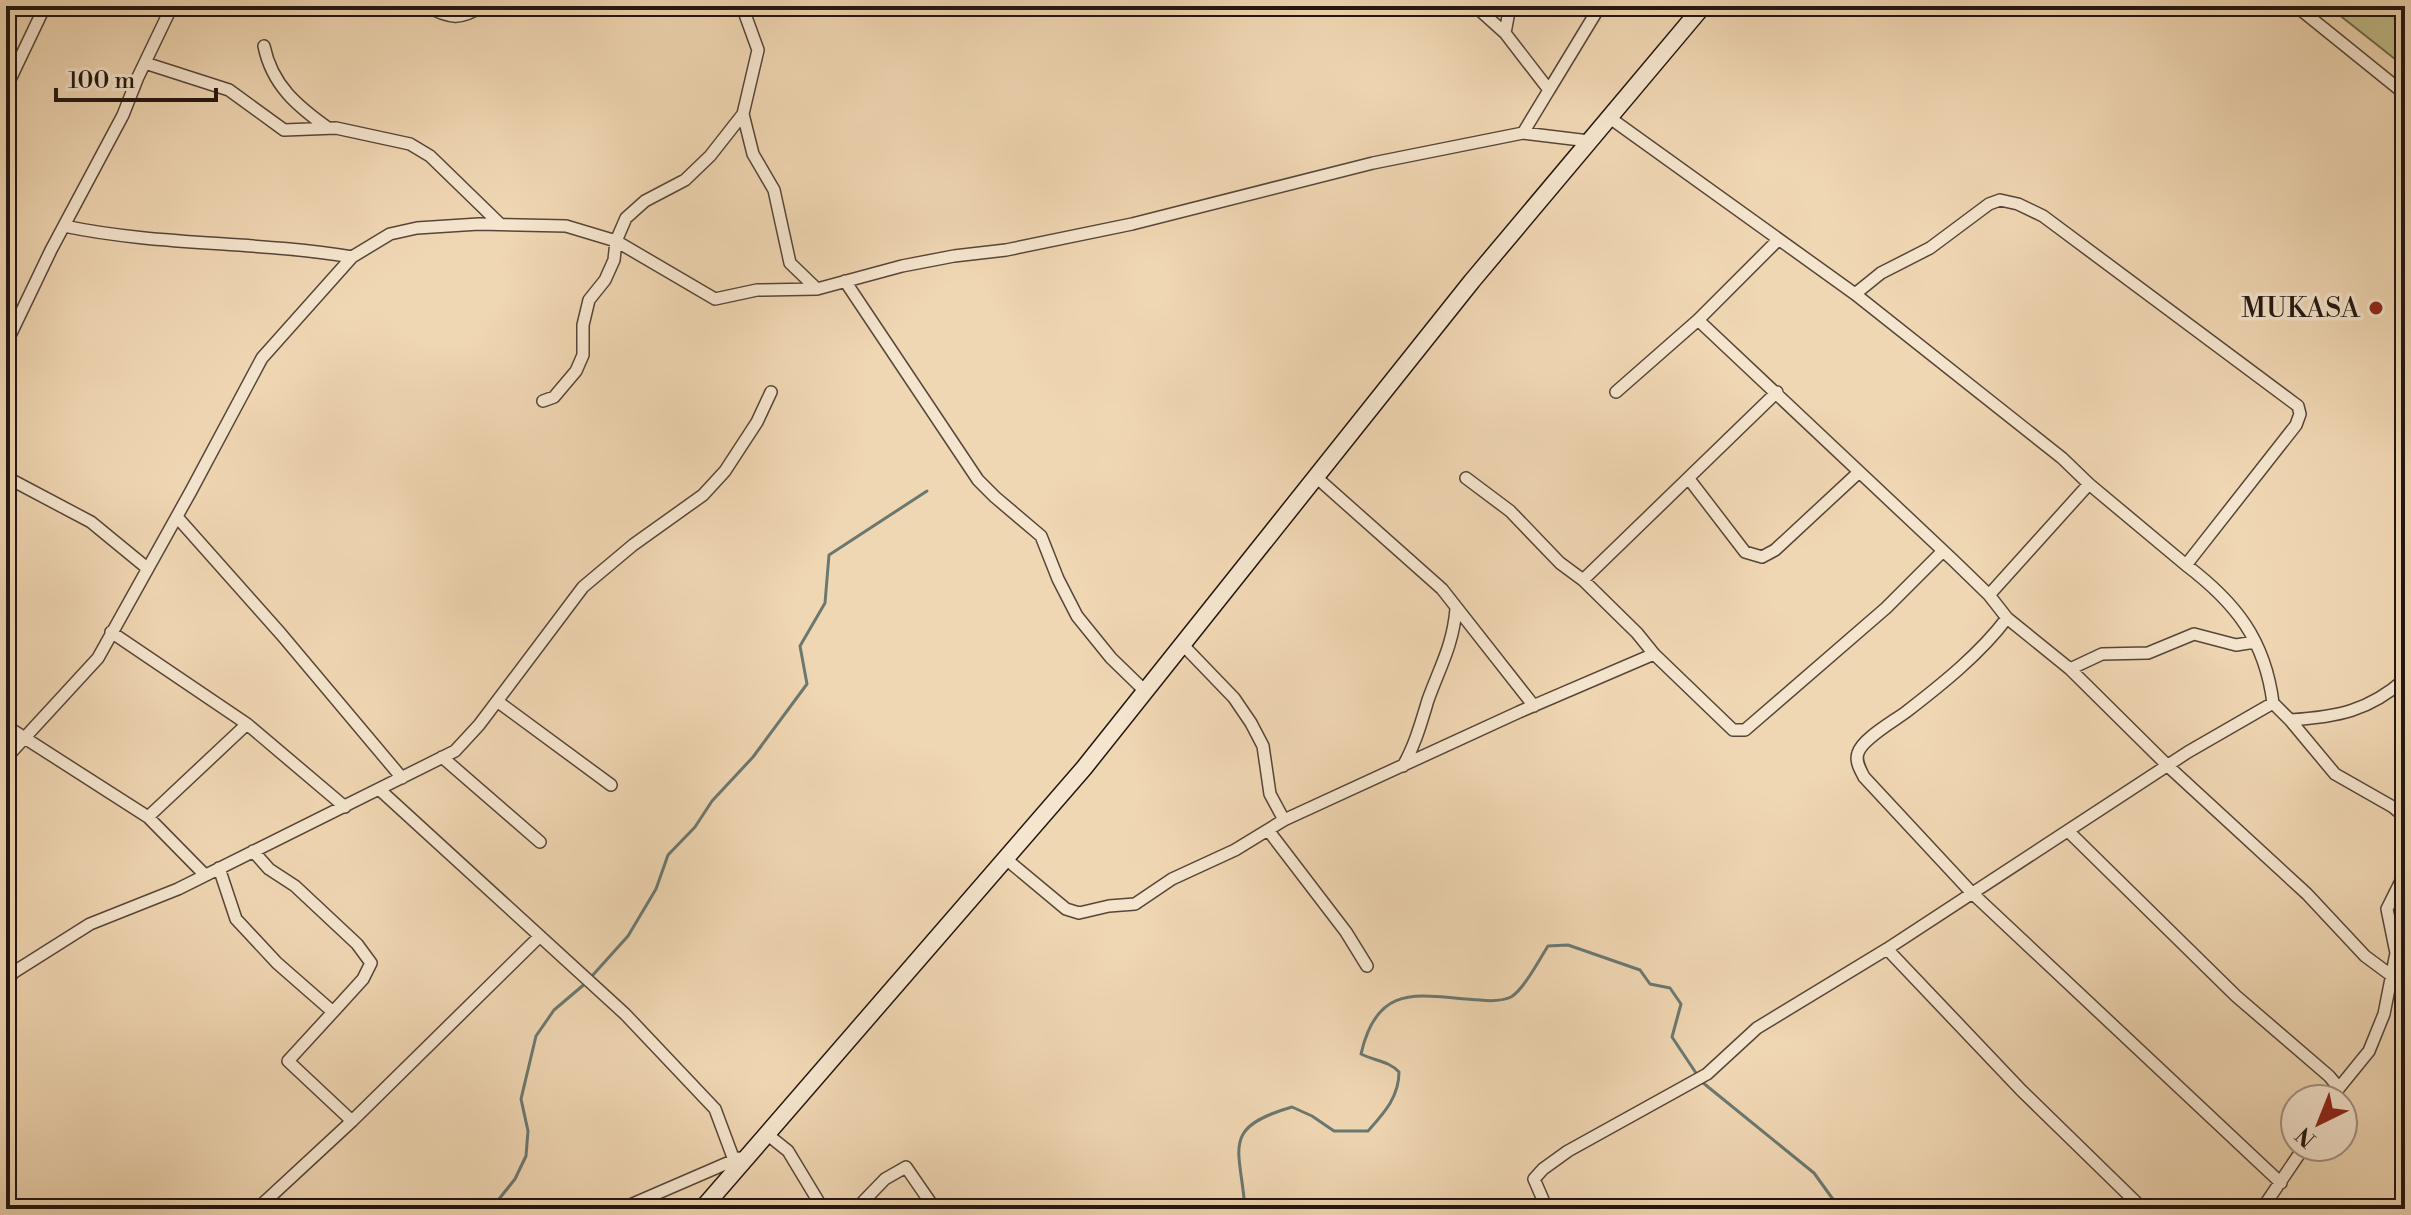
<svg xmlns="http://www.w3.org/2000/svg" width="2411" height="1215" viewBox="0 0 2411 1215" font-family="'Libre Bodoni',serif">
  <rect width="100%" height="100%" fill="#f0d7b3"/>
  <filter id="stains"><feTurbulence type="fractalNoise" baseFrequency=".0025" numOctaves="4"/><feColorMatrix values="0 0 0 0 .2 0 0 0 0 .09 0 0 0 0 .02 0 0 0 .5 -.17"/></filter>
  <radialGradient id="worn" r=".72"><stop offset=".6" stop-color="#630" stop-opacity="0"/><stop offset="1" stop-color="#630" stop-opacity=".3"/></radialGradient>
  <!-- green -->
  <path fill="#bebd89" stroke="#706a4c" stroke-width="2" d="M 2328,6 L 2405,6 L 2405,67 Z"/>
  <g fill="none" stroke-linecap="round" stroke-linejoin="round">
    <!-- stream -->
    <path stroke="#6a7871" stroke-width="3" d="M 592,976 L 628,936 L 656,889 L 668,855 L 695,827 L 712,801 L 753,757 L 807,684 L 800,646 L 825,603 L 829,555 L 927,491
      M 1702,1082 L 1814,1173 L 1840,1209
      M 491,1209 L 515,1179 L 526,1156 L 528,1131 L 521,1099 L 536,1036 L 554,1010 L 587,982
      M 1245,1209 C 1241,1149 1219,1128 1292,1107 L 1312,1116 L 1334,1131 L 1368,1131 C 1384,1113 1399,1097 1399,1072 C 1389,1061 1375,1061 1361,1054 C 1378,979 1422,997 1480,1000 C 1489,1001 1502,1001 1511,997 C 1524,989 1539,960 1548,946 L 1568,945 L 1640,970 L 1650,984 L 1670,988 L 1681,1004 L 1672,1037 L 1698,1076"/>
    <defs>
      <path id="minor" d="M 425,6 C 450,17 458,22 482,6
        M 1475,6 L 1505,33 L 1549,90 L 1523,133
        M 2296,6 L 2405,94
        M 1505,33 L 1510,6
        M 264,46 C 272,85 297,106 328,128
        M 145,63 L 229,90 L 284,130 L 336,128 L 410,144 L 430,156 L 500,224
        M 6,88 L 45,6
        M 1549,90 L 1600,6
        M 743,114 L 753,154 L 774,190 L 790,263 L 817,289
        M 1610,118 L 1855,294 L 2062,458 L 2089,484 L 2186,565 L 2296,425 L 2300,414 L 2298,406 L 2043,216 L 2018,204 L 2000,200 L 1989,204 L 1930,248 L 1881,273 L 1855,294
        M 64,226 C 159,246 257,241 352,257
        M 845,281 L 978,480 L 995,497 L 1041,536 L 1058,579 L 1077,616 L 1111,658 L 1145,691
        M 1698,320 L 1954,561 L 1989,595 L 2007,618 L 2070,669 L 2169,767 L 2307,894 L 2365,956 L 2392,976
        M 6,344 L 51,250 L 123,115 L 138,77 L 172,6
        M 1616,392 L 1698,320 L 1778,240
        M 543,401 L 554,397 L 576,371 L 583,355 L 583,325 L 589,300 L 605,280 L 614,260 L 616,241 L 626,218 L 645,201 L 685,180 L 710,156 L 743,114 L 758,50 L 742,6
        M 6,477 L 91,522 L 147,568
        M 1316,477 L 1442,589 L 1534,706
        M 1689,479 L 1745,552 L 1762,557 L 1775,550 L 1858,473
        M 177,517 L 281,634 L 402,778
        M 2186,565 C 2236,603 2265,640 2273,703
        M 1583,580 L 1777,392
        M 1989,595 L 2089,484
        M 2007,618 C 1980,654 1941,685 1906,712 C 1894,721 1862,739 1858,753 C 1855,761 1860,769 1864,777 L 1971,892 L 2281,1183
        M 1182,644 L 1234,698 L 1251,723 L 1263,746 L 1270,794 L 1284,820
        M 1654,654 L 1733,730 L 1745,730 L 1886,608 L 1943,551
        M 2070,669 L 2102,654 L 2148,653 L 2194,634 L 2236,645 L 2255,642
        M 497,701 L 611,785
        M 2290,720 C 2337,717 2369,711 2405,679
        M 247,724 L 345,807
        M 6,726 L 148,817 L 247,724 L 111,632
        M 442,757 L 540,842
        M 6,758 L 98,658 L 191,491 L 262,358 L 352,257 L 390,234 L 417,228 L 479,224 L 566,226 L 616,241 L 715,299 L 757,290 L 817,289 L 902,266 L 954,256 L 1006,250 L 1132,224 L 1373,163 L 1523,133 L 1589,141
        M 1403,766 C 1415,745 1421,723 1428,700 C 1440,667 1453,645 1456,609
        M 380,790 L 625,1014 L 715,1109 L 734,1160
        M 148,817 L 205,875
        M 1268,830 L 1346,932 L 1367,966
        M 2068,831 L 2236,996 L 2329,1076 L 2339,1088
        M 1006,859 L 1066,909 L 1079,913 L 1109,906 L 1135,904 L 1172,879 L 1235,850 L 1284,820 L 1519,712 L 1654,654 L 1637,633 L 1583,580 L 1560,563 L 1510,511 L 1466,478
        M 219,868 L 236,919 L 277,963 L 333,1012 L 363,979 L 371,963 L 357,944 L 295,886 L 269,869 L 253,851
        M 1887,949 L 2021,1090 L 2143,1209
        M 6,982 L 14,972 L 90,924 L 178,889 L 455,751 L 479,725 L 583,587 L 633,545 L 703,495 L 725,471 L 757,422 L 771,392
        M 333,1012 L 288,1061 L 352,1121
        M 2330,1099 L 2369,1051 L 2384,1014 L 2396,953 L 2387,909 L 2405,873
        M 768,1135 L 788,1151 L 823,1209
        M 257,1209 L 352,1121 L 540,936
        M 621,1209 L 739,1158
        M 856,1209 L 885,1179 L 906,1167 L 935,1209
        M 1547,1209 L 1534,1179 L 1543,1169 L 1568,1151 L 1707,1074 L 1757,1028 L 1887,949 L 2188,752 L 2273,703 L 2290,720 L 2335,774 L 2393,807 L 2405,817
        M 2262,1209 L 2304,1147"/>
      <path id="secondary" d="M 702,1209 L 1084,768 L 1472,281 L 1703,6"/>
    </defs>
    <!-- minor casing -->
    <use href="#minor" stroke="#564639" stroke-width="14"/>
    <!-- secondary casing -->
    <use href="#secondary" stroke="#221610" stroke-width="19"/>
    <!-- minor -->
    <use href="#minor" stroke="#f5e5ce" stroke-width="11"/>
    <!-- secondary -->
    <use href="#secondary" stroke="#f5e5ce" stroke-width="16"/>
  </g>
  <!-- markers -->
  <circle fill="#8f2418" stroke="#f5e5ce" stroke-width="3" cx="2376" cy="308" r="8"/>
  <g text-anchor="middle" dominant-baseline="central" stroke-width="7" stroke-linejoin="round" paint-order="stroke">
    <!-- poi labels -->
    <g font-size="28" fill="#221610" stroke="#f5e5ce" text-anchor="end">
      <text x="2360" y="308">MUKASA</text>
    </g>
  </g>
  <!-- margin -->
  <rect width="2411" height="1215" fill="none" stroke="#f0d7b3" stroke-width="32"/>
  <rect x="8" y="8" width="2395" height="1199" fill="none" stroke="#221610" stroke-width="4"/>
  <rect x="16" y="16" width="2379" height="1183" fill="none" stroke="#221610" stroke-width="2"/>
  <!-- north arrow -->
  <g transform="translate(2319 1123) rotate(223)"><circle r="38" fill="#f5e5ce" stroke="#a19282" stroke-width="2"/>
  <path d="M0-6L14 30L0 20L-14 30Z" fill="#8f2418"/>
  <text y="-12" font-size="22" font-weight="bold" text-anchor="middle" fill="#221610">N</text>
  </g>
  <!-- scale -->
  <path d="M56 88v12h160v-12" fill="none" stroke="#221610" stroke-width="4"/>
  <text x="68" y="88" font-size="24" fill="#221610" stroke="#f5e5ce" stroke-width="6" paint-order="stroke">100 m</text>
  <rect width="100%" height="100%" filter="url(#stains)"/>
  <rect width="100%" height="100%" fill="url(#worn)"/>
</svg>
